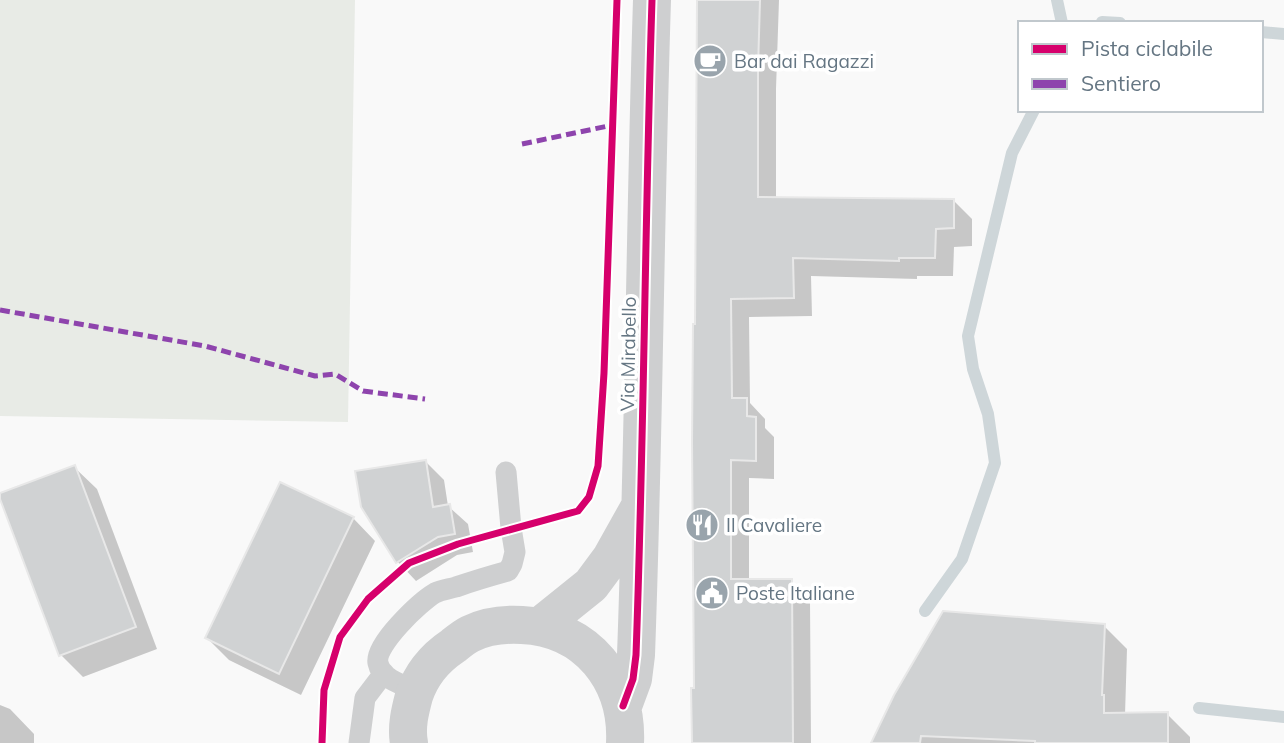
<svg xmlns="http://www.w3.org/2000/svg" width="1284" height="743" viewBox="0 0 1284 743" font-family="Mulish,sans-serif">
  <rect width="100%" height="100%" fill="#f9f9f9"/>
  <!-- green -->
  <path fill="#e8ebe6" d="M 0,0 L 355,0 L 348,422 L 0,416 Z"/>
  <!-- shadow -->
  <path fill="#0003" d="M 698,0 L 779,0 L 776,89 L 776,199 L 953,200 L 972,219 L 972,246 L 954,247 L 953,276 L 917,276 L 917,279 L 811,276 L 812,316 L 749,317 L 750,403 L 765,419 L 765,428 L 774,437 L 774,479 L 749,478 L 749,581 L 791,581 L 810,600 L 811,743 L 693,743 L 695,690 L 695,325 Z
    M 425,461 L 444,480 L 448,506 L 468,524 L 473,552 L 457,555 L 416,581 L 398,562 Z
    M 74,467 L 97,489 L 157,649 L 83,677 L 61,655 Z
    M 353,518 L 375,541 L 301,695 L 229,660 L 207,638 Z
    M 1104,626 L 1127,649 L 1125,715 L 1167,714 L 1190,737 L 1190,743 L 874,743 Z
    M 0,705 L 10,709 L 34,734 L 34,743 L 0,743 Z"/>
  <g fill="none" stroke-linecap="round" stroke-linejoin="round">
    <!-- stream -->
    <path stroke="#ced6d9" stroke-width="12" d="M 1057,0 L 1062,23
      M 1102,22 L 1120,23
      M 1261,32 L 1284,34
      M 925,611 L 962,559 L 995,463 L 988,414 L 973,369 L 968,336 L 1012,153 L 1034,110
      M 1199,708 L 1284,717"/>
  </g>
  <!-- building -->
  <path fill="#d0d2d3" stroke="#e8e8e8" stroke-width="2" d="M 697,0 L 760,0 L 758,69 L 758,197 L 954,199 L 954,228 L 936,229 L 935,258 L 899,258 L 899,261 L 793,258 L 794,298 L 731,299 L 732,398 L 747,398 L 747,416 L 756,417 L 756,461 L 731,460 L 731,579 L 792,579 L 793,743 L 692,743 L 691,688 L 694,688 L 692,442 L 693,324 L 695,324 Z
    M 426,460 L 433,507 L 450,504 L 455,534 L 438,537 L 396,563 L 361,507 L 355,471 Z
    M 75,465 L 136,627 L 59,656 L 0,499 L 0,493 Z
    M 280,482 L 354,517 L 279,674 L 205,638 Z
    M 943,611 L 1105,624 L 1102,695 L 1104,695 L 1104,713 L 1168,712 L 1168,743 L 1035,743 L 1035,741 L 921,736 L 920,743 L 871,743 L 894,695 Z"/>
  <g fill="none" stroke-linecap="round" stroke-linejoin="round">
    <!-- service -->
    <path stroke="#cecfd0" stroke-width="21" d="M 416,690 C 403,685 381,679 378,663 C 374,645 420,602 435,593 C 441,590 449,589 456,587 C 473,581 490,576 508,571 L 512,564 L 515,552 L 511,528 L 506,472
      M 359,743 L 365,698 L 384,673"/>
    <!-- tertiary -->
    <path stroke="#cecfd0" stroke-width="38" d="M 540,626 L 591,585 L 611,558 L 639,508
      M 623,706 L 633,679 L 636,655 C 644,436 645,218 652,0
      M 409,743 C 406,727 410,711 414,696 C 421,675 435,658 453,646 C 458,642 464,637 470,634 C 486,626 505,624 522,625 C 587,628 628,680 625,743"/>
    <!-- quiet -->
    <path stroke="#8e44ad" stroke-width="5" stroke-dasharray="10 5" stroke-linecap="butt" d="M 522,144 L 613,125
      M 0,310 L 205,346 L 315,376 L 335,374 L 363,391 L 425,399"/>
    <defs>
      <path id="cycleway" d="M 623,706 L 633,679 L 636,655 C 644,436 645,218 652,0
        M 322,743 L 324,690 L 340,637 L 368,599 L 409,563 L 458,544 L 578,511 L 589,497 L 598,466 L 604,373 L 617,0"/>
    </defs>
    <!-- cycleway casing -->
    <use href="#cycleway" stroke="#fff" stroke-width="11"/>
    <!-- cycleway -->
    <use href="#cycleway" stroke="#d6006c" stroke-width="7"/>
  </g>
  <!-- icons -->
  <defs>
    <symbol id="cafe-disc" viewBox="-11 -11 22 22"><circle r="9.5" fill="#99a4ac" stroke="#fff"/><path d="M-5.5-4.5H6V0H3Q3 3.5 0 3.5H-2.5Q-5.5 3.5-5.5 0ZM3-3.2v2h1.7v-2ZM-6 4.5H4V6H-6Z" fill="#fff"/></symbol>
    <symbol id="restaurant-disc" viewBox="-11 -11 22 22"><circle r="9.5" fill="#99a4ac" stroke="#fff"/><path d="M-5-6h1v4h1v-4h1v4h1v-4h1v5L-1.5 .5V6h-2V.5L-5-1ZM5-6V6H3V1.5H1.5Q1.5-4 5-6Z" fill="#fff"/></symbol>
    <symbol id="civic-disc" viewBox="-11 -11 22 22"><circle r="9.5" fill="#99a4ac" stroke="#fff"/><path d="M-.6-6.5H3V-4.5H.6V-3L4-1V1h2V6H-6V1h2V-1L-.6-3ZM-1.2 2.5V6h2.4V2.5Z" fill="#fff"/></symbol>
  </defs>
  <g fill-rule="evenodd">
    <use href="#cafe-disc" x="691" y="42" width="38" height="38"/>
    <use href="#restaurant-disc" x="683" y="506" width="38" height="38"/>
    <use href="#civic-disc" x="693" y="574" width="38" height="38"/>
  </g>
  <g text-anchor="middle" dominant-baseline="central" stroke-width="7" stroke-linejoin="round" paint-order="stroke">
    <!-- poi labels -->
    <g font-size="19" fill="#657683" stroke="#fff" text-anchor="start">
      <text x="734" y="61">Bar dai Ragazzi</text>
      <text x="726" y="525">Il Cavaliere</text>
      <text x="736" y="593">Poste Italiane</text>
    </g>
    <!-- street labels -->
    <g font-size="19" fill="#657683" stroke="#fff">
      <text transform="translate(628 354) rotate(-89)">Via Mirabello</text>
    </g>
  </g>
  <!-- legend -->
  <rect x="1018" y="21" width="245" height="91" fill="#ffffff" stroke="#c1c8cd" stroke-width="2"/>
  <rect x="1032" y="44" width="35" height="10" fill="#d6006c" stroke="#c1c8cd" stroke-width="2"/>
  <text x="1081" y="56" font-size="21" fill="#657683">Pista ciclabile</text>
  <rect x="1032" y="79" width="35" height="10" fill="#8e44ad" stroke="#c1c8cd" stroke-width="2"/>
  <text x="1081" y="91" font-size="21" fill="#657683">Sentiero</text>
</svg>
